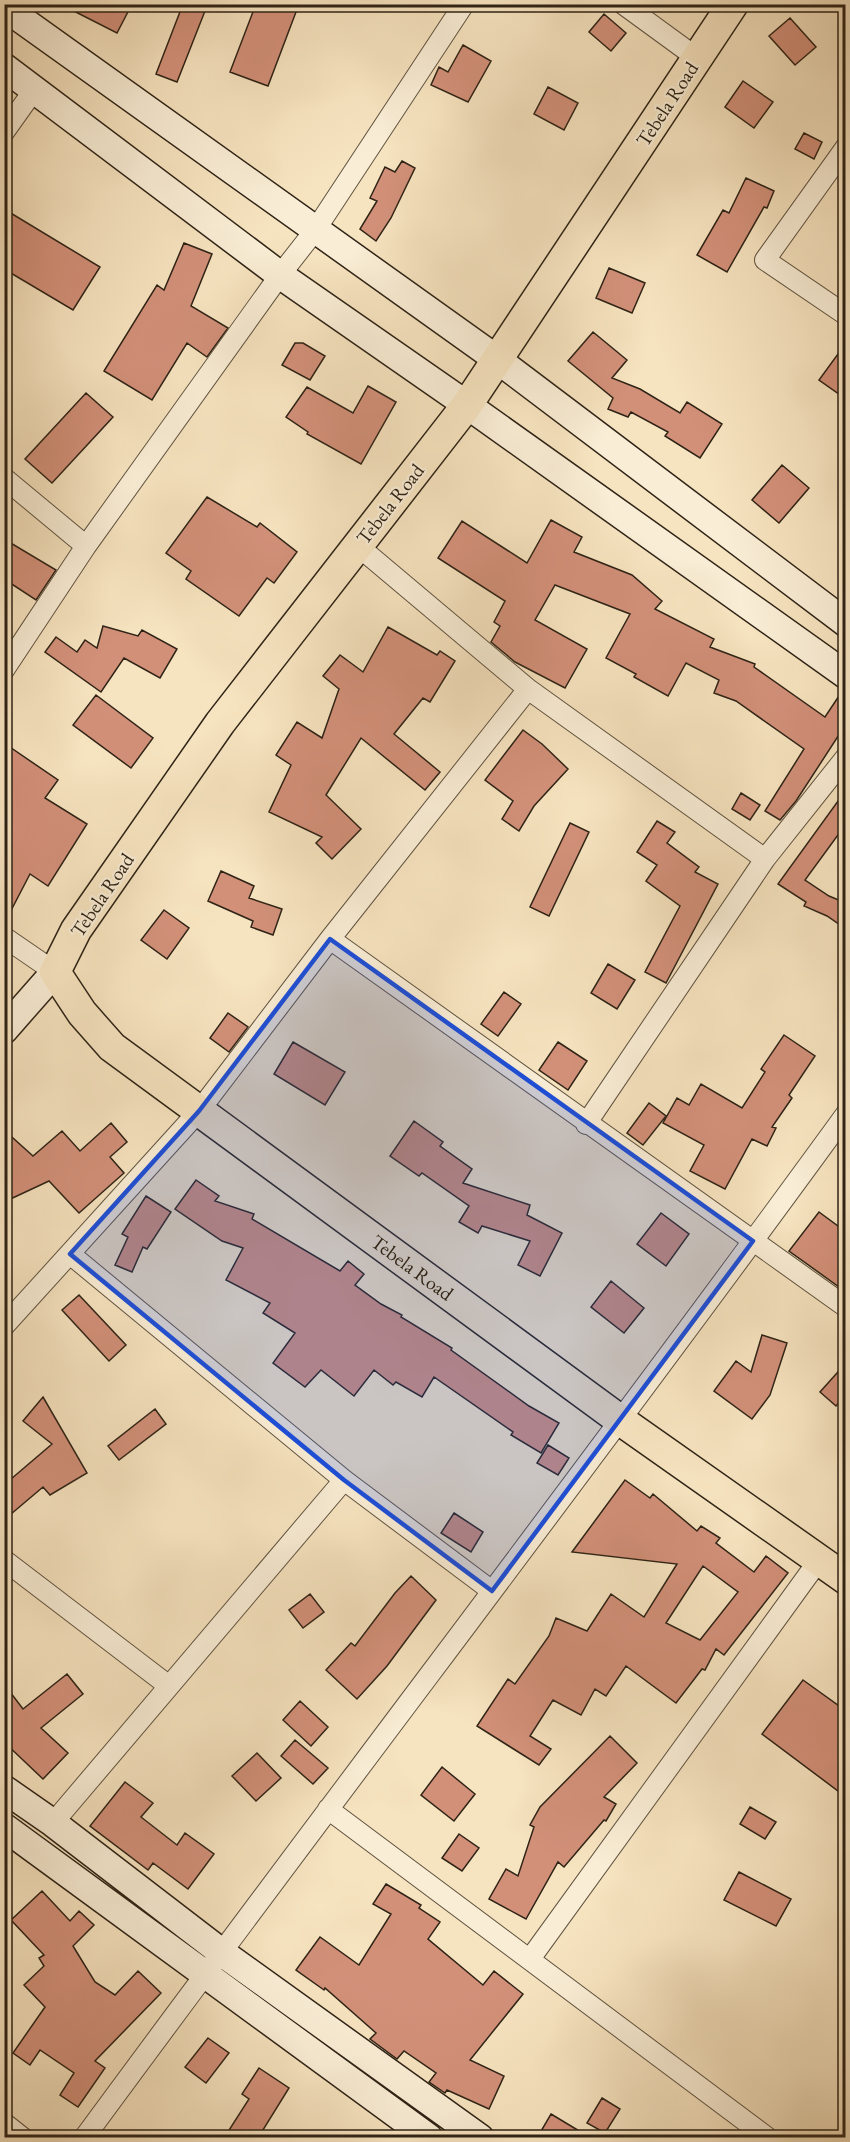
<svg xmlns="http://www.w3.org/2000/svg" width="850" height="2142" viewBox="0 0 850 2142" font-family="'EB Garamond',serif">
  <rect width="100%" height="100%" fill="#f6e3bf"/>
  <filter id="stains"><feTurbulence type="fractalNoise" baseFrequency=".00333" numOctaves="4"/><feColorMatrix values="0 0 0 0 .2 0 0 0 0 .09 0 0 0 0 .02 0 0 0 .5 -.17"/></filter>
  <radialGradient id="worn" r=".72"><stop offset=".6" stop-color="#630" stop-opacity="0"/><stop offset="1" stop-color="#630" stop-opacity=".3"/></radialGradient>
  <!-- building -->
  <path fill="#d29079" stroke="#2e2316" stroke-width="1.5" fill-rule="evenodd" d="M 60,4 L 132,4 L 117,33 Z
    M 183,4 L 190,4 L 205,11 L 177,82 L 156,74 Z
    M 256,4 L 299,4 L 268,86 L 230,72 Z
    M 604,14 L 626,33 L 611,51 L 589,32 Z
    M 790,18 L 816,47 L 795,65 L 769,36 Z
    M 463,45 L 491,61 L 468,102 L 431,85 L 439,67 L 448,72 Z
    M 743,81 L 773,102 L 754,128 L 725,107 Z
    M 548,87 L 578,103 L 564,130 L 534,114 Z
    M 804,133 L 822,142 L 814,159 L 795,149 Z
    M 402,161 L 415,168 L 391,218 L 376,241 L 360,229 L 377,201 L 370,198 L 385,167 L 395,172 Z
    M 746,178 L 774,191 L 767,208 L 764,207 L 727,272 L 697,255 L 723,210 L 729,213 Z
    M 4,209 L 100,267 L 73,310 L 4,269 Z
    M 184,243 L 212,254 L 191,306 L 228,328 L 207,357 L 187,343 L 152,400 L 104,371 L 157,285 L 164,290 Z
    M 609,268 L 645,283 L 632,313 L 596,298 Z
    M 593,332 L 627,360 L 612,378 L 640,389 L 680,413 L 687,402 L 722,424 L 700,458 L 665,436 L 668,432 L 631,412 L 628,417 L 608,409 L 613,398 L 568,361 Z
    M 295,343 L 303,343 L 325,356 L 310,380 L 282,365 Z
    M 846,343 L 846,399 L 819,380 Z
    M 368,386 L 396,402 L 361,464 L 307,434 L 308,432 L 286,417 L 307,387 L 353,413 Z
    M 86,393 L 113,417 L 52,483 L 25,459 Z
    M 782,465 L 809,488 L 779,523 L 752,500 Z
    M 207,497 L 257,527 L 260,523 L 297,552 L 274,583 L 267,578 L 239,616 L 186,579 L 191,571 L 166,553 Z
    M 551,520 L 582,537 L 574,552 L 632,575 L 662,601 L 655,609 L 714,639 L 710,647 L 755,664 L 754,667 L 825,717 L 843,690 L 846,691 L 846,724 L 796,801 L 780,820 L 765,811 L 804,749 L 736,701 L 714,693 L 719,680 L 686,663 L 668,696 L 634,677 L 636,674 L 606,658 L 630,614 L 555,585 L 535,620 L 587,649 L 565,688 L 515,662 L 491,642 L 500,626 L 494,622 L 505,601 L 438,558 L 462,521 L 527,563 Z
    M 4,539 L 56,570 L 36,600 L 4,579 Z
    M 103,626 L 138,636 L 142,630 L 177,649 L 160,678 L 124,658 L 101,692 L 45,652 L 56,637 L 77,652 L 85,640 L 97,648 Z
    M 388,627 L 437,655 L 440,651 L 455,661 L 430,702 L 423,698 L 394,734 L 440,772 L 425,790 L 361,738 L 326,795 L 361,829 L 332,859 L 316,843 L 322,837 L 269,812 L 291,765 L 276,755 L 297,722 L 322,738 L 339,689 L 323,676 L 340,655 L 363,672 Z
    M 96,695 L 153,738 L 131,768 L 73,725 Z
    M 523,730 L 542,744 L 568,769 L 534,806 L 519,831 L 502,819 L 513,801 L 485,780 Z
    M 4,743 L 58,780 L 45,798 L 87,824 L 48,886 L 30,874 L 4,924 Z
    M 846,790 L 846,824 L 805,880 L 829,896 L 846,903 L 846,929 L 827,916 L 804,906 L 806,902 L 778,884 Z
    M 741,793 L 760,805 L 750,820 L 732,809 Z
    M 657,821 L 675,832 L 667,843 L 699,867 L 695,872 L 718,884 L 666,983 L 645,972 L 680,906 L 646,881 L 657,865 L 637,852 Z
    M 570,823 L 589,832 L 549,916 L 530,907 Z
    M 221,871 L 254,886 L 249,898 L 282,909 L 273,935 L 251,927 L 253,921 L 208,901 Z
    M 164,910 L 189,928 L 167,959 L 141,940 Z
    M 608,964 L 635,980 L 617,1009 L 591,993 Z
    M 504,992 L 521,1004 L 498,1036 L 481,1024 Z
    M 228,1013 L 248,1027 L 229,1052 L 210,1038 Z
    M 784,1035 L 815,1056 L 789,1095 L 792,1098 L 772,1127 L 776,1128 L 767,1146 L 752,1139 L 725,1189 L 690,1171 L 704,1145 L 663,1123 L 677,1098 L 689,1105 L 701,1084 L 742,1108 L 765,1072 L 761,1069 Z
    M 293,1042 L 345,1072 L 325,1105 L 274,1074 Z
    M 558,1042 L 587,1061 L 568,1090 L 539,1070 Z
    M 649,1103 L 666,1116 L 643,1145 L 627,1133 Z
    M 414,1121 L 443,1142 L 440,1146 L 472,1169 L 463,1183 L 530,1205 L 527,1215 L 562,1233 L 540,1276 L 518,1265 L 530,1241 L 482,1226 L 478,1233 L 459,1222 L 469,1206 L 422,1173 L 419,1176 L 390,1156 Z
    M 111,1123 L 127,1142 L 110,1157 L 124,1173 L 79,1213 L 49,1181 L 4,1202 L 4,1130 L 33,1156 L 62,1131 L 80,1151 Z
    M 196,1180 L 219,1196 L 215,1201 L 254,1214 L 252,1219 L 340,1271 L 348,1261 L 364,1274 L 355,1285 L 381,1304 L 402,1315 L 401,1317 L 452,1348 L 451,1350 L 529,1406 L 559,1423 L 541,1453 L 511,1435 L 513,1432 L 434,1377 L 422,1397 L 396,1382 L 393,1385 L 374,1370 L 354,1396 L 321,1370 L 305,1387 L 273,1363 L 295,1333 L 263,1313 L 270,1303 L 226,1280 L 243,1248 L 222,1241 L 175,1209 Z
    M 146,1196 L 171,1212 L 147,1249 L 143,1247 L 132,1272 L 115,1265 L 128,1237 L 122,1234 Z
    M 819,1212 L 846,1232 L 846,1292 L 789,1251 Z
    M 661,1213 L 689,1234 L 666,1266 L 637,1244 Z
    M 611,1281 L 644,1308 L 624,1333 L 591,1307 Z
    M 79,1295 L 126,1345 L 109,1361 L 62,1310 Z
    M 762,1335 L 787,1343 L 770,1395 L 752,1419 L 714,1391 L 736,1361 L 751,1372 Z
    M 846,1363 L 846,1395 L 836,1406 L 820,1392 Z
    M 43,1397 L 87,1473 L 50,1495 L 43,1487 L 4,1520 L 4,1485 L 52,1444 L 23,1421 Z
    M 155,1409 L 166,1424 L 119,1460 L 108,1446 Z
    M 548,1445 L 569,1458 L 558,1475 L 537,1463 Z
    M 625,1480 L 650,1498 L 653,1494 L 697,1531 L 701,1526 L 720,1538 L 716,1543 L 754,1572 L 766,1556 L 788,1573 L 724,1655 L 716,1649 L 705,1670 L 702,1669 L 676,1703 L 626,1666 L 606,1696 L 595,1689 L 581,1715 L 553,1700 L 530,1736 L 551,1749 L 539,1765 L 477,1726 L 508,1679 L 515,1684 L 549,1636 L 556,1618 L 587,1631 L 611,1594 L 644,1617 L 677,1564 L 572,1552 ZM 703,1566 L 738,1592 L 700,1640 L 666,1623 Z
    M 454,1513 L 483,1532 L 471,1552 L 441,1533 Z
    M 411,1576 L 436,1600 L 387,1666 L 357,1699 L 326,1670 L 351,1643 L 355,1646 L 395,1593 Z
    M 310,1594 L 324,1612 L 303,1628 L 289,1610 Z
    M 67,1674 L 83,1694 L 41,1728 L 68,1753 L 43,1779 L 4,1742 L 4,1684 L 23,1709 Z
    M 803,1680 L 846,1711 L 846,1797 L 762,1734 Z
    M 300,1701 L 328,1727 L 311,1746 L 283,1720 Z
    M 610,1736 L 637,1763 L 604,1797 L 616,1804 L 606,1821 L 604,1820 L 564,1867 L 558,1862 L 526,1919 L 489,1899 L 506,1869 L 518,1876 L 534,1827 L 530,1825 L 540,1807 Z
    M 295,1740 L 328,1768 L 313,1784 L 281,1756 Z
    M 257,1753 L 281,1778 L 256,1801 L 232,1776 Z
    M 442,1767 L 475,1794 L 454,1821 L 421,1795 Z
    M 125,1782 L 153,1803 L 141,1817 L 177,1845 L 185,1833 L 214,1854 L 188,1889 L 153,1863 L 148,1870 L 90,1826 Z
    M 750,1807 L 776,1822 L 765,1839 L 740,1824 Z
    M 459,1834 L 479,1848 L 462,1871 L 442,1858 Z
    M 739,1872 L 791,1899 L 776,1926 L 724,1900 Z
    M 386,1884 L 421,1905 L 419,1908 L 440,1922 L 428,1939 L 483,1985 L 494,1971 L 523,1994 L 470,2060 L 504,2076 L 489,2109 L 447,2090 L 445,2093 L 429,2082 L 436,2073 L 404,2051 L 397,2059 L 370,2039 L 376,2033 L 325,1988 L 324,1990 L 296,1970 L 320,1937 L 359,1965 L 391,1914 L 373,1904 Z
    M 42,1891 L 70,1921 L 79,1911 L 94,1925 L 73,1946 L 95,1982 L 115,1995 L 138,1971 L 161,1993 L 95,2061 L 105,2068 L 78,2107 L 60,2095 L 74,2073 L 40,2050 L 30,2065 L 13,2053 L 45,2007 L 24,1985 L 44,1966 L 39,1958 L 44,1955 L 11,1920 Z
    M 208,2038 L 229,2053 L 206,2083 L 185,2067 Z
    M 259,2068 L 289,2088 L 258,2138 L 224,2138 L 249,2099 L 242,2094 Z
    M 602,2098 L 620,2109 L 605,2133 L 587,2123 Z
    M 551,2114 L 591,2138 L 537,2138 Z"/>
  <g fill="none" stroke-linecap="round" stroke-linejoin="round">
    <defs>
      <path id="street" d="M 623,4 L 697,58
        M 4,132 L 34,90
        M 846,147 L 765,260 L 846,315
        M 4,478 L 86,546
        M 358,546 L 528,689 L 765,859
        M 4,670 L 86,546 L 280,275 L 316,229 L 464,4
        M 4,937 L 55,972
        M 330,939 L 846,1307
        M 586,1124 L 765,859 L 846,757
        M 70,1254 L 344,1480 L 492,1591
        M 4,1326 L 199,1111 L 330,939 L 528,689
        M 4,1560 L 169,1686
        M 328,1809 L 768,2138
        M 53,1823 L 344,1480
        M 530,1959 L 819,1560
        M 4,2123 L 23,2138
        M 84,2138 C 336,1795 596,1458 846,1114"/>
      <path id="secondary" d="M 4,7 L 498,360 L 846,623
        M 4,67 L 280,275 L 467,405 L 846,675
        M 4,1030 L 55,972
        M 4,1789 L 53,1823 L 221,1952 L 480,2138
        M 4,1827 L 429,2138"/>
      <g id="primary">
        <path id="s1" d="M 733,4 L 467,405 L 220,723 L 76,930 L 55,972 L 82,1013 L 112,1047 L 620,1420 L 846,1579"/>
      </g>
    </defs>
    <!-- street casing -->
    <use href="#street" stroke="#605340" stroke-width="22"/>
    <!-- secondary casing -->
    <use href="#secondary" stroke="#2e2316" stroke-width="30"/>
    <!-- primary casing -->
    <use href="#primary" stroke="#2e2316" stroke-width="33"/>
    <!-- street -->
    <use href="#street" stroke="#f9edd5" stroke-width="20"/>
    <!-- secondary -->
    <use href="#secondary" stroke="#f9edd5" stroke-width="27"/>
    <!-- primary -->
    <use href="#primary" stroke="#f6e3bf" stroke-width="30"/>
  </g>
  <!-- marked area -->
  <path fill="#1d4ed8" fill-opacity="0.2" stroke="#1d4ed8" stroke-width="4.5" stroke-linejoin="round" d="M 330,939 L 753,1241 L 492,1591 L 344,1480 L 70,1254 L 199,1111 Z"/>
  <g text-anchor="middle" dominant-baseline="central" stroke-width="4.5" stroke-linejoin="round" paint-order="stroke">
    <!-- street labels -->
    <g font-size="20" fill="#2e2316" stroke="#f9edd5">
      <text transform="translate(667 104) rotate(-57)">Tebela Road</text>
      <text transform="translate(390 504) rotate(-52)">Tebela Road</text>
      <text transform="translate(102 895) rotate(-56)">Tebela Road</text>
      <text stroke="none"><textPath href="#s1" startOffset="1650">Tebela Road</textPath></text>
    </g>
  </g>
  <!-- margin -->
  <rect width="850" height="2142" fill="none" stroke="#f6e3bf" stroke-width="24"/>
  <rect x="6" y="6" width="838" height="2130" fill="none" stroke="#2e2316" stroke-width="3"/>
  <rect x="12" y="12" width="826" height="2118" fill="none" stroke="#2e2316" stroke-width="1.5"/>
  <rect width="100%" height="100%" filter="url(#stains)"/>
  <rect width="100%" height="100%" fill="url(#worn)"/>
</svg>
